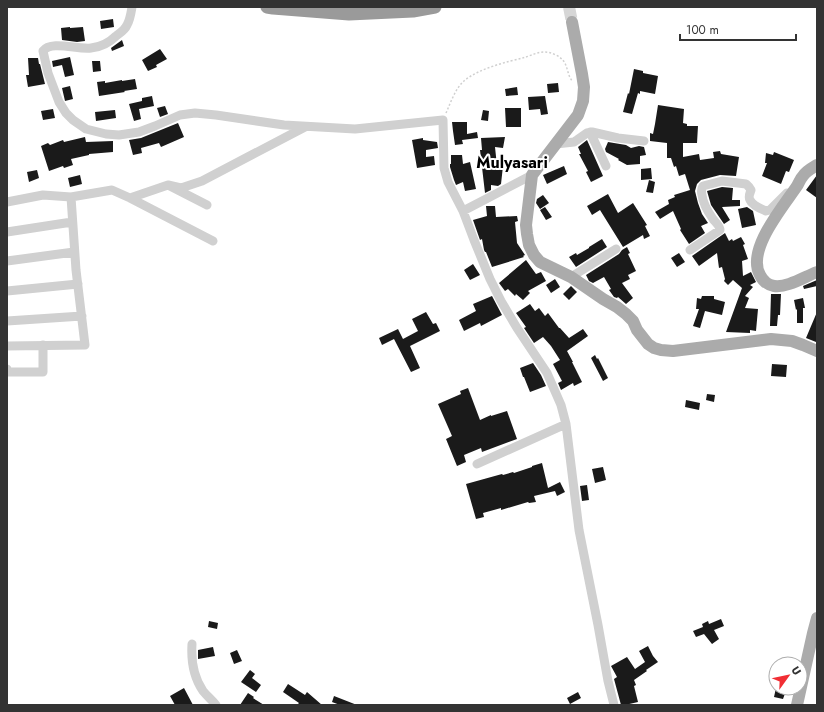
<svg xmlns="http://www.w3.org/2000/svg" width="824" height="712" viewBox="0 0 824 712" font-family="Jost,sans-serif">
  <rect width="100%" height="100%" fill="#fff"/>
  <!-- building -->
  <path fill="#1a1a1a" d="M 113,19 L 114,27 L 101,29 L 100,21 Z
    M 70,27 L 70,28 L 83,27 L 85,41 L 77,42 L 62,40 L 61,28 Z
    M 122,40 L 124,46 L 112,51 L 111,48 Z
    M 160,49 L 167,59 L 156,65 L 157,67 L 148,71 L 142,60 Z
    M 70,57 L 74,75 L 65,77 L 62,65 L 53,67 L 52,61 Z
    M 28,58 L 38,58 L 39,64 L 40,64 L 45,84 L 28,87 L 26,75 L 29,75 Z
    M 92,61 L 100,61 L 101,71 L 93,72 Z
    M 634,69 L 643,71 L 643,73 L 658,76 L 655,94 L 640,91 L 640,94 L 638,93 L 632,114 L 623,112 L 628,93 L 629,94 Z
    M 135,79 L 137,89 L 124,91 L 125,92 L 99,96 L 97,82 L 105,81 L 105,83 L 122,80 L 122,81 Z
    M 558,83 L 559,92 L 548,93 L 547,84 Z
    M 70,86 L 73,99 L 65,101 L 62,88 Z
    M 517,87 L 518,95 L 506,96 L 505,89 Z
    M 152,96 L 154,106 L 139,109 L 141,119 L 134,121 L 129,104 L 142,101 L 142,98 Z
    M 545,96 L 548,114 L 541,115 L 540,109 L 529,110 L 528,97 Z
    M 658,105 L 684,109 L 683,123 L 687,124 L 687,126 L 698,126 L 697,143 L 683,143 L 683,157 L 699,154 L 700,160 L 714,158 L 713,152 L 720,151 L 721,154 L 739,157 L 736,176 L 720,175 L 701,180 L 697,184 L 695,191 L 698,203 L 702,214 L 708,223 L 701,226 L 705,233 L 689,244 L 680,230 L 681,229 L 673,211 L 660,219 L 655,212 L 669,204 L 668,200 L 675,197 L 674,195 L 690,190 L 685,174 L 679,176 L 676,166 L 674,167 L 671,158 L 667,158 L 667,143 L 650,141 L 650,133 L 653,134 L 655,124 Z
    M 165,106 L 168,114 L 160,117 L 157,108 Z
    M 505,108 L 521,108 L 521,127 L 506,127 Z
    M 53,109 L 55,118 L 43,120 L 41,111 Z
    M 115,110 L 116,118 L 96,121 L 95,112 Z
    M 483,110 L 489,111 L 488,121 L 481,120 Z
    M 452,122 L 467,122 L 467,134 L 477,132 L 478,138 L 462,140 L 463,144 L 455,145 L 453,131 Z
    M 178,123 L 184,137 L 161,147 L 159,143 L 141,148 L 142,153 L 133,155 L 129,140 L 141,138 Z
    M 85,137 L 86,142 L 113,141 L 113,152 L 89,154 L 89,155 L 71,159 L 73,165 L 64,168 L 63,166 L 49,171 L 41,146 L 48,143 L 50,145 L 63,140 L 64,142 Z
    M 505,137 L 503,148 L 495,147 L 497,166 L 503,166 L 501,184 L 498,186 L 491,185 L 491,190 L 485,193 L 480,150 L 482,150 L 481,138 Z
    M 423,138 L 423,140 L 437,142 L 438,148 L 426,150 L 426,157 L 434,156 L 435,165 L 417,168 L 412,140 Z
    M 587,140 L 603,176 L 591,182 L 586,172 L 588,171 L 579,154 L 581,154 L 578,147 Z
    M 608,142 L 626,145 L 631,148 L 639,146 L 644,147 L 646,155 L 640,156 L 640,164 L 627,165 L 618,160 L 619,159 L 606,152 L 605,149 Z
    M 774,152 L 794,160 L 789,172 L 786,171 L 781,184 L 762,176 L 767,163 L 765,163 L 766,153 L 773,155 Z
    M 451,155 L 462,155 L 463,164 L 470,162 L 476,189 L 465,191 L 463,182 L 456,185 L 454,180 L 450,167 L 450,164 L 451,164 Z
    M 564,166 L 567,174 L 547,184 L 543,175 Z
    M 651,168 L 652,179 L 641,180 L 641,169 Z
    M 37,170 L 39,178 L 29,182 L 27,172 Z
    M 80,175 L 82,184 L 70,187 L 68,178 Z
    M 817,175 L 817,198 L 806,190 Z
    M 649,180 L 655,182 L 653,193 L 646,192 Z
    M 722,187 L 733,188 L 732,200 L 740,200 L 740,206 L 722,207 L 730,220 L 724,224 L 711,205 L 707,191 Z
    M 608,194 L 618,213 L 633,203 L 647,225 L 645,226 L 650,236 L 644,239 L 643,235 L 623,247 L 600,210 L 592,215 L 587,206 Z
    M 543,195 L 549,203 L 540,209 L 536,203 L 537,199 Z
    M 486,206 L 495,206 L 496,217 L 517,216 L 518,221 L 515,222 L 517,243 L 525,255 L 523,256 L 524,257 L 492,267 L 486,252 L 485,252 L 484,250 L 482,239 L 480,240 L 473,220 L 487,216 Z
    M 545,207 L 552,217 L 546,220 L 540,210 Z
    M 747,207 L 753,211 L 756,225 L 742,228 L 738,209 Z
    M 725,233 L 729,241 L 732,239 L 733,241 L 741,237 L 745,244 L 743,245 L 748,259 L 742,261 L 743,276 L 751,272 L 756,282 L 750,285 L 753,287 L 745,296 L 749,298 L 745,308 L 758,309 L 756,331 L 750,330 L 750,333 L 726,332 L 742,288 L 733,280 L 728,285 L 724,281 L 725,279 L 722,267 L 719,268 L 717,253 L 699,266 L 692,256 Z
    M 602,239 L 607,247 L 576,267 L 569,257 L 576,253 L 577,255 L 589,248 L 589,247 Z
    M 627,247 L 630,253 L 628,254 L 636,271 L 628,275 L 630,279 L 622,283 L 633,298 L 626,304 L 618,297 L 617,298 L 614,297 L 609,290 L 611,289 L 604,277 L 593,283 L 589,281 L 586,275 L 619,254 L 622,250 Z
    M 679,253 L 685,262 L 677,267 L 671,258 Z
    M 526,260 L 536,274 L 541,272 L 546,281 L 528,291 L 530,293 L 523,300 L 516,294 L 515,296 L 508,289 L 505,291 L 499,283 Z
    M 473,264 L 480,275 L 470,280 L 464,270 Z
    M 555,279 L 560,287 L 551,293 L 546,285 Z
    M 817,280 L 817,286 L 804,289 L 803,286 Z
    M 571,286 L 577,292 L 569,300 L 563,294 Z
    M 771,294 L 781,294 L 780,315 L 778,315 L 777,326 L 770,326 Z
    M 492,296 L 502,315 L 481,326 L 480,323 L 464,331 L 459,320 L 476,311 L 473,304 Z
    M 702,296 L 714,296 L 714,299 L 725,302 L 722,315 L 705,311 L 700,328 L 693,326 L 699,309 L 696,309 L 697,298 L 701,299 Z
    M 803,298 L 805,308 L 803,308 L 803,323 L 797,323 L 797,309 L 796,310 L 794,300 Z
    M 530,304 L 535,311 L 539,308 L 545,316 L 548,313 L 559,328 L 560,328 L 569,338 L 583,329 L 588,336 L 567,351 L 573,362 L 572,362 L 582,382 L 574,386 L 573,383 L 561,390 L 558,383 L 562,381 L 553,364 L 560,360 L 551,346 L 543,337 L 534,343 L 524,328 L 526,327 L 516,313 Z
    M 426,312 L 433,324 L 436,323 L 440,331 L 410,346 L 420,368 L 411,372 L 394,339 L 382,345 L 379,338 L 398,329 L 403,339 L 418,331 L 412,319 Z
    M 817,312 L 817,339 L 816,342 L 806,338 Z
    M 595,355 L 597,359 L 598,358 L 608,378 L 603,381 L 591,358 Z
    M 533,363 L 541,375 L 546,386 L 530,392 L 524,377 L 523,377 L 520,368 Z
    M 772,364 L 787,365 L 786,377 L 771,376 Z
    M 468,388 L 480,420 L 491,415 L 491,416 L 507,411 L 517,439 L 482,452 L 481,448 L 464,455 L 466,462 L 457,466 L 446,439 L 452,436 L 438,404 L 461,394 L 460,391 Z
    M 707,394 L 715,395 L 714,402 L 706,400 Z
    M 686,400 L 700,403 L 699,410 L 685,407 Z
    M 542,463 L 548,488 L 560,482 L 565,492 L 557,496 L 555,491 L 534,496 L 536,502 L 529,503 L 528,502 L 501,510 L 501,508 L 483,513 L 484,517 L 476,519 L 466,484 L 502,474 L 503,475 L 513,472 L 514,473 L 532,467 L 532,466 Z
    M 603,467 L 606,480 L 595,483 L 592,469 Z
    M 587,485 L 589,500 L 582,501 L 580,486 Z
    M 721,619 L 724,626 L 714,630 L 719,639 L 712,644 L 704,634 L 696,637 L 693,631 L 703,627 L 702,624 L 708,621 L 709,624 Z
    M 209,621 L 218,623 L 217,629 L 208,627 Z
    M 648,646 L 653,656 L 658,662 L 646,670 L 647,671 L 634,680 L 636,685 L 634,686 L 638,702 L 625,705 L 621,705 L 614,679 L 617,677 L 611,666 L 627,657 L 635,669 L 645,662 L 639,651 Z
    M 213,647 L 215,656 L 198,659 L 198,650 Z
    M 237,650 L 242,661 L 234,664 L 230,653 Z
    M 250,670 L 255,674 L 252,678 L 261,685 L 256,692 L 241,682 Z
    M 288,684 L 305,695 L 307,692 L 322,705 L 297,705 L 299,703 L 283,692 Z
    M 184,688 L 193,705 L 175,705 L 170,696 Z
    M 776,688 L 787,688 L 783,699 L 774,697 Z
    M 578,692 L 581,698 L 570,704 L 567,698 Z
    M 248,693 L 254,697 L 253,698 L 264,705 L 240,705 Z
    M 334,696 L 357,705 L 340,705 L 332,702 Z"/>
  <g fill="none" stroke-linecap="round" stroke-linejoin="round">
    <!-- major-tunnel -->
    <path stroke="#d6d6d6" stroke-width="12" stroke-dasharray="12 6" stroke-linecap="butt" d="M 569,7 L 572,22"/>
    <!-- path -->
    <path stroke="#d0d0d0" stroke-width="1.5" stroke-dasharray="2 2" stroke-linecap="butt" d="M 446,113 C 451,102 455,89 464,81 C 479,68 507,62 526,57 C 532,55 538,52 544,52 C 548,52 552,53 556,55 C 570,62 565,73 573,82"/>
    <!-- minor -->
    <path stroke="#d0d0d0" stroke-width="9" d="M 132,7 C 131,13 130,20 127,25 C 125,30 120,33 116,36 C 109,43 101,47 91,48 C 78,50 51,40 43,51 L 48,73 L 59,102 L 66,113 L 73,120 L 86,129 L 106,134 L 119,135 L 139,132 L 155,126 L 180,115 L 195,113 L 216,115 L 284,125 L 355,129 L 443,120 L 444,168 L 448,182 L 463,211 L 474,240 L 490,279 L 501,301 L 517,328 L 547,373 L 561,405 L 566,424 L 579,530 L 598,625 L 608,681 L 614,705
      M 590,132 L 606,166
      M 556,144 L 574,142 L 577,140 L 587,133 L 592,132 L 618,138 L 644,141
      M 130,198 L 168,185
      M 7,202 L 43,195 L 71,197
      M 207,205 L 168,185 L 181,188 L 202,181 L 305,127
      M 463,211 L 532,175
      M 7,232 L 72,222
      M 690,250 L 720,230 C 720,226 716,223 713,219 C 708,212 703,204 702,195 C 701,191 701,189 703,186 L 722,181 L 746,184 L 749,187 L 751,190 C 750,193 748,197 750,200 C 752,205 761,209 766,211 L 770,210 L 787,193
      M 7,261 L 74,252
      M 571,277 L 616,249
      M 7,291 L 78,284
      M 7,321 L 82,316
      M 7,346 L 85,345 L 76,270 L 71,197 L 112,190 L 130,198 L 213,241
      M 7,369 L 8,372 L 43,372 L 43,345
      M 477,464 L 566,424
      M 192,644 C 191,660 194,678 203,691 C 207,696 212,700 216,705"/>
    <!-- major -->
    <path stroke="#ababab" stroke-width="12" d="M 572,22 L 582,74 L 584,87 L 583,101 L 578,115 L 532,175 L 526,225 L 527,234 L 529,245 L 534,255 L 540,262 L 571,277 L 603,299 L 617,307 L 626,314 L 633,321 L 637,330 L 648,344 L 654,348 L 661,350 L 673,351 L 771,339 L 792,341 L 803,345 L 817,351
      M 817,165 C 812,168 806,171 803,176 C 800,179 799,183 797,186 C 783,207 746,250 760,275 C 763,281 768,285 774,286 C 787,288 804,277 817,272
      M 797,705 L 813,633 L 817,618"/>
    <!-- highway -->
    <path stroke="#9a9a9a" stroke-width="13" d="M 267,7 L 273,8 L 349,14 L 413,11 L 435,7"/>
  </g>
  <g text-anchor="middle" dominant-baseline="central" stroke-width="4" stroke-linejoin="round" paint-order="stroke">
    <!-- quarter labels -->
    <g font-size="16" font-weight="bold" fill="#000" stroke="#fff">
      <text x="512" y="162">Mulyasari</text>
    </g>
  </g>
  <!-- border -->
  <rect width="824" height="712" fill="none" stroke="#333333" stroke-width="16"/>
  <!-- north arrow -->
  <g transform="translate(788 676) rotate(57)"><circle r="19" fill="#ffffff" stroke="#adadad"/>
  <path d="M0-3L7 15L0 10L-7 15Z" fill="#f12e34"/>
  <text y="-6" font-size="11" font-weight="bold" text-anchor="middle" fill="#333333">U</text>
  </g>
  <!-- scale -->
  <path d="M680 34v6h116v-6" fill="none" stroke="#333333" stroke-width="2"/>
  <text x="686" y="34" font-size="12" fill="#333333" stroke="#ffffff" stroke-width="3" paint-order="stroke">100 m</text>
</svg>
